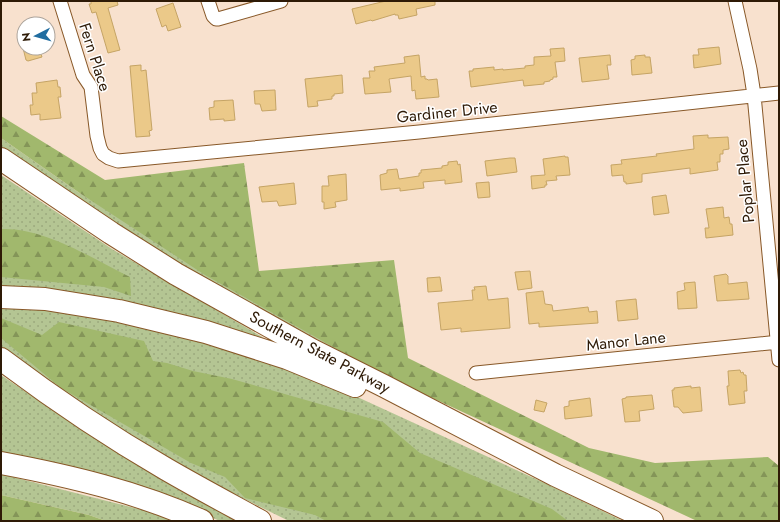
<svg xmlns="http://www.w3.org/2000/svg" width="780" height="522" viewBox="0 0 780 522" font-family="Jost,sans-serif">
  <defs>
    <pattern id="grass-dots" width="8" height="8" patternUnits="userSpaceOnUse"><rect width="8" height="8" fill="#b4c593"/><path d="M2 2h.1M6 6h.1" fill="none" stroke="#9ba97d" stroke-width="1.8" stroke-linecap="round"/></pattern>
    <pattern id="forest-firs" width="22" height="20" patternUnits="userSpaceOnUse"><rect width="22" height="20" fill="#a1b86d"/><path d="M5 1l3.5 6h-7zM16 11l3.5 6h-7z" fill="#849558"/></pattern>
  </defs>
  <rect width="100%" height="100%" fill="#f8e1ce"/>
  <!-- grass -->
  <path fill="url(#grass-dots)" d="M 1,138 L 81,194 L 385,376 L 199,275 L 82,204 L 1,148 Z
    M 1,175 L 112,249 L 264,338 L 101,302 L 1,287 Z
    M 1,303 L 57,309 L 171,331 L 305,373 L 549,485 L 623,521 L 289,521 L 195,475 L 79,406 L 1,347 Z
    M 1,375 L 91,436 L 177,489 L 239,521 L 220,521 L 196,511 L 1,456 Z
    M 1,474 L 170,517 L 179,521 L 106,521 L 89,515 L 1,495 Z"/>
  <!-- forest -->
  <path fill="url(#forest-firs)" d="M 1,116 L 105,180 L 244,163 L 259,271 L 394,260 L 408,358 L 589,448 L 655,463 L 768,457 L 779,466 L 779,521 L 697,521 L 385,376 L 205,275 L 81,194 L 1,138 Z
    M 1,229 C 43,227 92,258 130,277 L 131,296 L 104,287 L 1,277 Z
    M 1,318 L 42,335 L 59,322 L 144,341 L 153,361 L 167,363 L 193,371 L 232,379 L 383,422 L 420,453 L 552,509 L 568,521 L 326,521 L 315,515 L 245,498 L 225,477 L 191,463 L 61,388 L 1,338 Z
    M 1,495 L 89,515 L 106,521 L 1,521 Z"/>
  <!-- building -->
  <path fill="#ebc989" stroke="#c5a465" d="M 91,1 L 117,1 L 118,5 L 108,8 L 120,50 L 108,53 L 96,12 L 92,13 L 89,4 L 91,4 Z
    M 386,1 L 435,1 L 435,5 L 416,9 L 417,15 L 399,19 L 398,15 L 395,15 L 395,14 L 372,21 L 371,20 L 356,24 L 352,9 Z
    M 173,3 L 181,27 L 168,31 L 166,25 L 162,27 L 156,9 Z
    M 719,47 L 721,64 L 694,68 L 693,55 L 699,55 L 698,49 Z
    M 23,48 L 39,48 L 42,57 L 28,61 L 26,60 Z
    M 564,48 L 565,61 L 555,62 L 557,77 L 553,77 L 553,79 L 550,80 L 550,81 L 544,82 L 544,84 L 524,86 L 523,80 L 471,87 L 469,71 L 473,71 L 473,69 L 494,67 L 494,70 L 503,69 L 503,70 L 525,68 L 525,66 L 534,65 L 534,57 L 551,56 L 550,49 Z
    M 419,55 L 421,77 L 425,76 L 425,79 L 427,79 L 428,80 L 437,79 L 439,97 L 416,99 L 415,90 L 412,91 L 411,76 L 389,79 L 391,92 L 365,94 L 363,78 L 370,78 L 369,71 L 375,71 L 374,67 L 405,63 L 404,57 Z
    M 610,55 L 611,65 L 607,65 L 609,79 L 582,82 L 579,58 Z
    M 645,55 L 645,57 L 650,57 L 652,73 L 632,75 L 631,60 L 635,59 L 635,56 Z
    M 141,65 L 141,71 L 146,70 L 152,130 L 149,131 L 150,136 L 136,137 L 130,66 Z
    M 342,75 L 343,93 L 334,94 L 334,96 L 332,96 L 332,99 L 317,101 L 318,106 L 308,107 L 305,79 Z
    M 57,80 L 58,87 L 60,87 L 61,97 L 58,97 L 61,118 L 40,120 L 40,114 L 31,115 L 30,105 L 33,105 L 32,93 L 37,93 L 36,83 Z
    M 275,90 L 276,110 L 262,111 L 260,104 L 255,104 L 254,91 Z
    M 233,100 L 235,120 L 224,121 L 224,119 L 210,120 L 209,108 L 214,107 L 214,101 Z
    M 708,135 L 708,138 L 728,137 L 729,149 L 723,150 L 723,154 L 720,154 L 720,162 L 717,162 L 718,170 L 690,174 L 690,168 L 642,174 L 642,182 L 626,184 L 626,182 L 624,182 L 623,175 L 612,176 L 611,165 L 622,164 L 621,160 L 657,156 L 656,154 L 694,149 L 693,136 Z
    M 565,156 L 565,157 L 568,157 L 570,175 L 556,176 L 557,180 L 546,181 L 547,185 L 545,185 L 545,187 L 532,189 L 531,176 L 545,175 L 543,159 Z
    M 510,158 L 515,158 L 517,172 L 487,176 L 485,161 Z
    M 457,161 L 458,165 L 460,164 L 462,182 L 445,184 L 445,180 L 423,182 L 424,188 L 400,191 L 400,188 L 381,190 L 380,175 L 387,173 L 387,170 L 397,169 L 399,179 L 419,176 L 419,173 L 421,173 L 421,170 L 442,168 L 442,166 L 448,165 L 448,162 Z
    M 346,174 L 347,200 L 335,202 L 336,207 L 324,209 L 324,202 L 322,202 L 322,186 L 329,186 L 328,176 Z
    M 489,182 L 490,197 L 478,198 L 476,183 Z
    M 294,183 L 296,204 L 279,206 L 277,201 L 262,202 L 259,187 Z
    M 666,195 L 669,213 L 654,215 L 652,197 Z
    M 723,207 L 724,218 L 729,217 L 730,224 L 732,224 L 733,235 L 706,238 L 705,228 L 709,228 L 706,209 Z
    M 530,271 L 532,288 L 518,290 L 515,272 Z
    M 726,274 L 728,276 L 728,284 L 747,282 L 749,299 L 717,301 L 714,276 Z
    M 440,277 L 442,291 L 428,292 L 427,278 Z
    M 695,282 L 697,308 L 678,309 L 677,292 L 685,290 L 684,283 Z
    M 486,286 L 488,300 L 508,298 L 510,328 L 471,331 L 461,332 L 461,328 L 441,330 L 438,303 L 473,300 L 472,290 L 475,290 L 474,287 Z
    M 543,291 L 545,304 L 552,305 L 553,311 L 588,307 L 589,312 L 597,311 L 598,323 L 539,327 L 539,323 L 529,324 L 526,293 Z
    M 636,299 L 638,319 L 618,321 L 616,301 Z
    M 740,370 L 741,373 L 743,372 L 744,375 L 746,375 L 747,391 L 744,391 L 745,403 L 729,405 L 727,386 L 729,386 L 728,371 Z
    M 691,386 L 691,388 L 700,387 L 702,411 L 683,413 L 678,407 L 674,407 L 672,390 L 674,390 L 674,388 Z
    M 652,395 L 654,409 L 639,411 L 640,421 L 625,422 L 622,399 L 626,398 L 626,397 Z
    M 590,398 L 592,416 L 565,419 L 564,407 L 569,406 L 569,401 Z
    M 536,400 L 547,403 L 544,412 L 534,410 Z"/>
  <g fill="none" stroke-linecap="round" stroke-linejoin="round">
    <defs>
      <path id="minor" d="M 60,1 L 83,75 L 91,87 L 97,136 L 100,148 L 103,154 L 109,158 L 118,161 L 419,132 L 779,93
        M 208,1 L 213,16 L 216,19 L 218,19 L 281,1
        M 735,1 L 750,69 L 754,95 L 779,360
        M 476,373 L 779,342"/>
      <path id="motorway" d="M 1,159 L 111,233 L 176,274 L 312,350 L 384,386 L 555,475 L 652,521
        M 1,297 L 45,299 L 119,311 L 206,332 L 287,358 L 355,386
        M 1,359 C 54,399 109,436 166,469 C 197,487 229,504 260,521
        M 1,463 C 70,476 138,492 202,521"/>
    </defs>
    <!-- minor casing -->
    <use href="#minor" stroke="#885828" stroke-width="15"/>
    <!-- motorway casing -->
    <use href="#motorway" stroke="#885828" stroke-width="24"/>
    <!-- minor -->
    <use href="#minor" stroke="#fff" stroke-width="13"/>
    <!-- motorway -->
    <use href="#motorway" stroke="#fff" stroke-width="22"/>
  </g>
  <g text-anchor="middle" dominant-baseline="central" stroke-width="3" stroke-linejoin="round" paint-order="stroke">
    <!-- street labels -->
    <g font-size="16" fill="#2e1a06" stroke="#fff">
      <text transform="translate(95 57) rotate(72)">Fern Place</text>
      <text transform="translate(447 112) rotate(-6)">Gardiner Drive</text>
      <text transform="translate(745 181) rotate(-95)">Poplar Place</text>
      <text transform="translate(626 341) rotate(-6)">Manor Lane</text>
      <text transform="translate(320 352) rotate(28)">Southern State Parkway</text>
    </g>
  </g>
  <!-- border -->
  <rect width="780" height="522" fill="none" stroke="#2e1a06" stroke-width="4"/>
  <!-- north arrow -->
  <g transform="translate(36 36) rotate(264)"><circle r="19" fill="#ffffff" stroke="#aba39b"/>
  <path d="M0-3L7 15L0 10L-7 15Z" fill="#216da0"/>
  <text y="-6" font-size="11" font-weight="bold" text-anchor="middle" fill="#2e1a06">N</text>
  </g>
</svg>
